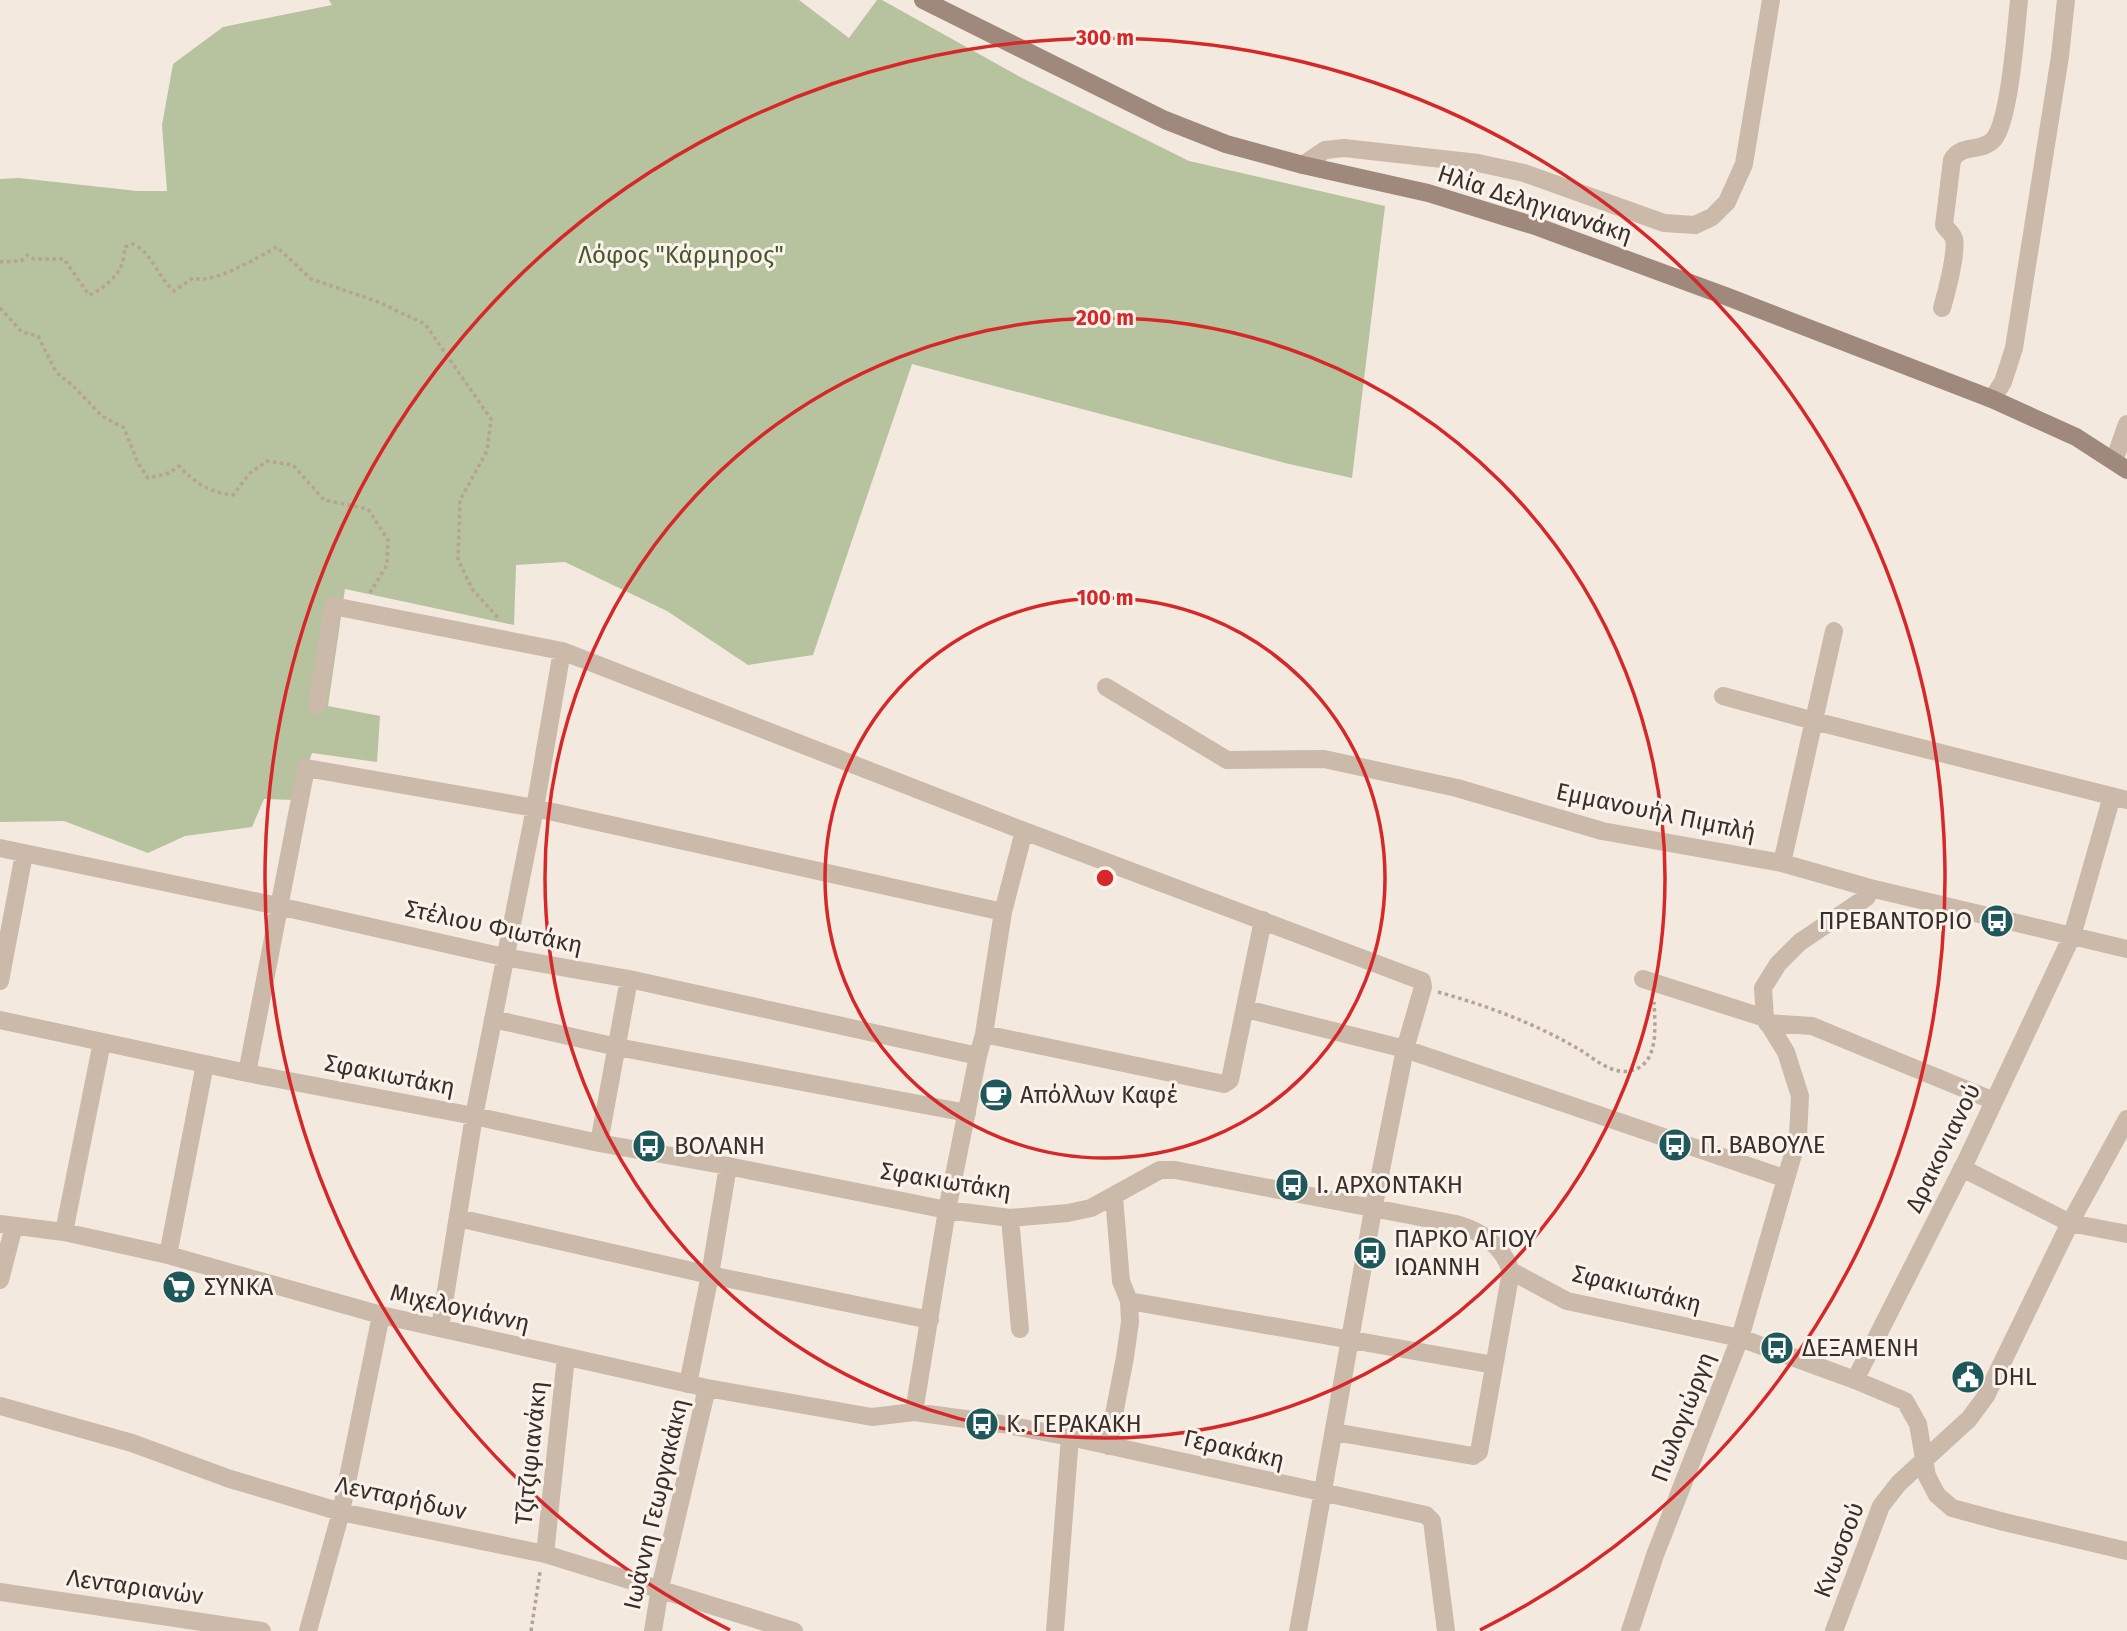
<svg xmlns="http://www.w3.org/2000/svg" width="2127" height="1631" viewBox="0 0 2127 1631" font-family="'Fira Sans',sans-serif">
  <rect width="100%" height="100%" fill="#f3e9df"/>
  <!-- green -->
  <path fill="#b7c29e" d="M 329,0 L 799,0 L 849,38 L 877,0 L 882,0 L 1022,78 L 1189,161 L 1385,206 L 1352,478 L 1285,463 L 912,364 L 813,655 L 748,665 L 667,611 L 565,562 L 516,565 L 514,625 L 345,589 L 328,706 L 380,716 L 377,762 L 312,753 L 296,800 L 264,799 L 252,827 L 185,836 L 148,853 L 64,821 L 0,822 L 0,179 L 19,178 L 137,191 L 167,191 L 162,125 L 173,64 L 223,27 L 332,5 Z"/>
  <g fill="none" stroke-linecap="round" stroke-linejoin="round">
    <!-- path -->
    <path stroke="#b7a394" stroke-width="3.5" stroke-dasharray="3.5 3.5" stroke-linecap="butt" d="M 0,262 L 21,261 L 27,255 L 34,259 L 64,259 L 89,295 C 101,291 118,276 122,264 C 124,259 124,252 125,247 L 133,244 C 152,252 158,278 174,291 L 193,278 C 213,285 258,257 277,247 L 311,279 L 376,301 L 425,324 L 491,419 L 487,451 L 460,500 L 458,559 L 472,589 L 500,620
      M 0,308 L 22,332 L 38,336 L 56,372 L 73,386 L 102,416 L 124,428 L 138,463 L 148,478 L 169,473 L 179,466 C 195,483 209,492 233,495 L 250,473 L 267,461 L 293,465 L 324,500 L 368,509 L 388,540 L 387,565 L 368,596
      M 1438,992 C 1488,1006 1537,1024 1582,1051 C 1596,1060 1611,1074 1630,1071 C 1660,1065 1655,1025 1654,1002
      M 531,1631 L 540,1572"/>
    <!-- street -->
    <path stroke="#cbb9aa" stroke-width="18" d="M 1303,165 L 1325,150 L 1344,148 L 1478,163 L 1524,173 L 1664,223 L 1695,225 L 1712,217 L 1727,202 L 1744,164 L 1771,0
      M 1942,308 C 1946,294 1957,253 1954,239 C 1953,234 1947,230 1944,225 L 1952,160 C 1961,143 1982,153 1994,139 C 2010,119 2016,29 2019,0
      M 1992,399 L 2003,382 L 2014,348 L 2060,56 L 2066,0
      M 2114,461 L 2127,424
      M 1106,687 L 1227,760 L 1324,759 L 1457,788 L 1602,831 L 1782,863 L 1870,888 L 2127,949
      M 1723,696 L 1814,721 L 2127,800
      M 317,705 L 333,606 L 562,651 L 1024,831 L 1422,981 L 1423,987 L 1405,1049 L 1373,1210 L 1298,1631
      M 0,848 L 278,906 L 504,957 L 629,979 L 978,1056
      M 1782,863 L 1834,631
      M 1643,979 L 1765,1018
      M 0,981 L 24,854
      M 1246,1009 L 1405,1049 L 1784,1178
      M 493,1019 L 617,1047 L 967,1113
      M 0,1020 L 247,1073 L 474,1116 L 599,1143 L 728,1166 L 947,1210 L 1010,1218 L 1068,1213 L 1091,1208 L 1160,1170 L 1175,1170 L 1456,1224 C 1481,1231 1503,1246 1511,1271 L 1567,1301 L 1740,1338 L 1855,1380 L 1905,1401 L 1918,1424 L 1927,1476 L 1937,1495 L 1952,1508 L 2004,1522 L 2127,1551
      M 1767,1023 L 1812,1026 L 1994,1101
      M 984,1034 L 1224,1084 L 1230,1080 L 1263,920
      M 247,1073 L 306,768 L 535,808 L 1003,912
      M 599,1143 L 629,979
      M 1962,1168 L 2070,1223 L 2127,1234
      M 458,1218 L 710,1275 L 930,1320
      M 1010,1218 L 1020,1329
      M 0,1224 L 64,1232 L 168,1255 L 381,1315 L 707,1388 L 872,1417 L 914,1412 L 1002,1424 L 1070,1437 L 1426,1515 L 1432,1521 L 1446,1631
      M 64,1232 L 102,1042
      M 168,1255 L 205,1064
      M 0,1280 L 14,1226
      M 1129,1301 L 1494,1365
      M 440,1328 L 474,1116 L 535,808 L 562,651
      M 1855,1380 L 1966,1161 L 2072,936 L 2112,796
      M 688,1384 L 710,1275 L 728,1166
      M 0,1406 L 132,1443 L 230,1479 L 341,1512 L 545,1554 L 794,1631
      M 914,1412 L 947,1210 L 978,1056 L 984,1034 L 1003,912 L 1024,831
      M 1334,1432 L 1473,1456 L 1479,1452 L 1511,1271
      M 1108,1446 L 1125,1357 L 1130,1322 L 1129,1301 L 1121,1281 L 1114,1197
      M 545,1554 L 566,1357
      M 0,1592 L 262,1631
      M 308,1631 L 341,1512 L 381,1315
      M 653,1631 L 660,1588 L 707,1388
      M 1055,1631 L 1070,1437
      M 1630,1631 L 1655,1555 L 1740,1338 L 1798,1137 L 1800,1096 L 1786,1052 L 1765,1018 L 1763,988 L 1778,964 L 1800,942 L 1867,897 L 1870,888
      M 1834,1631 L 1881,1506 L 1899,1483 L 1969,1419 L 1986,1396 L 2070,1223 L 2127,1119"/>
    <!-- secondary -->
    <path stroke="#9f887c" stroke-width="18" d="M 923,0 L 1165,120 L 1226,144 L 1303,165 L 1428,193 L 1538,227 L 1728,297 L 1992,399 L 2076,437 L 2127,470"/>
  </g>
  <!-- distance rings -->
  <g fill="none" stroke="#d62828" stroke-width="3.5">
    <circle cx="1105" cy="878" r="280"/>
    <circle cx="1105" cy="878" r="560"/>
    <path d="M730 1630A840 840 0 1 1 1480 1630"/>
  </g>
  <!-- icons -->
  <defs>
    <symbol id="bus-disc" viewBox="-11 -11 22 22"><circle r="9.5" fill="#1f585b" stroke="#faf3ec"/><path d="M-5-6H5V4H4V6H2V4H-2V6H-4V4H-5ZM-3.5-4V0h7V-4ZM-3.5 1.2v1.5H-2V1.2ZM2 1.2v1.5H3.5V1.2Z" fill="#fff"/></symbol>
    <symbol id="cafe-disc" viewBox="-11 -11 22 22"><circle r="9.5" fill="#1f585b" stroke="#faf3ec"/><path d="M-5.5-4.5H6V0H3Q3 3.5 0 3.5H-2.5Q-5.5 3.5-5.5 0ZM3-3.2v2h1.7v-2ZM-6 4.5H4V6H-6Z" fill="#fff"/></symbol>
    <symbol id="supermarket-disc" viewBox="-11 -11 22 22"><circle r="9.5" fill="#1f585b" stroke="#faf3ec"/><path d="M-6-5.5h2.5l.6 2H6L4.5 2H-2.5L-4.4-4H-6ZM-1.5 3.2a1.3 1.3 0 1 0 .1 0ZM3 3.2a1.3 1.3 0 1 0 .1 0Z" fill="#fff"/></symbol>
    <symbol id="civic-disc" viewBox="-11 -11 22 22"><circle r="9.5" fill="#1f585b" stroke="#faf3ec"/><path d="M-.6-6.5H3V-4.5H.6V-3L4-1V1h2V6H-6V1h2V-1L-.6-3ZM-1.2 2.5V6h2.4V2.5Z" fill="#fff"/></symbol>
  </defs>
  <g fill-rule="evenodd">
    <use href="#bus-disc" x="1978" y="902" width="38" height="38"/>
    <use href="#cafe-disc" x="977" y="1076" width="38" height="38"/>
    <use href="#bus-disc" x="1656" y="1126" width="38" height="38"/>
    <use href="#bus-disc" x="630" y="1127" width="38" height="38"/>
    <use href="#bus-disc" x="1273" y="1166" width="38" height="38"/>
    <use href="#bus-disc" x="1351" y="1234" width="38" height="38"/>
    <use href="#supermarket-disc" x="160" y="1268" width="38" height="38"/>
    <use href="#bus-disc" x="1758" y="1329" width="38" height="38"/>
    <use href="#civic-disc" x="1949" y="1358" width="38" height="38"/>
    <use href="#bus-disc" x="963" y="1405" width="38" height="38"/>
  </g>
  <g text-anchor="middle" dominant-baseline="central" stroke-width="6" stroke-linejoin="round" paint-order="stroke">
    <!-- street labels -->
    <g font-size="24" fill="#392e2a" stroke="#faf3ec">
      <text transform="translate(1535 204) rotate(18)">Ηλία Δεληγιαννάκη</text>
      <text transform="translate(1656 812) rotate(12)">Εµµανουήλ Πιµπλή</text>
      <text transform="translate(494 927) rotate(12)">Στέλιου Φιωτάκη</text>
      <text transform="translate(390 1075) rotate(11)">Σφακιωτάκη</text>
      <text transform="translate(1943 1148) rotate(-64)">Δρακονιανού</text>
      <text transform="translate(946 1181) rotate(9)">Σφακιωτάκη</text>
      <text transform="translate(1637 1289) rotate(14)">Σφακιωτάκη</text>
      <text transform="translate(460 1308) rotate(13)">Μιχελογιάννη</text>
      <text transform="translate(1683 1417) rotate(-69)">Πωλογιώργη</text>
      <text transform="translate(1234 1449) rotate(13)">Γερακάκη</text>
      <text transform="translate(531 1453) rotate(-84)">Τζιτζιφιανάκη</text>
      <text transform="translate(401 1498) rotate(12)">Λενταρήδων</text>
      <text transform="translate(656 1504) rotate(-77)">Ιωάννη Γεωργακάκη</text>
      <text transform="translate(1839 1550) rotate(-69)">Κνωσσού</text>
      <text transform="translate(135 1587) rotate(8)">Λενταριανών</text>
    </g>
    <!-- park labels -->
    <g font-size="24" fill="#49572d" stroke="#faf3ec">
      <text x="681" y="255">Λόφος "Κάρμηρος"</text>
    </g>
    <!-- poi labels -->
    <g font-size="24" fill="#392e2a" stroke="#faf3ec" text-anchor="start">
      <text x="1972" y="921" text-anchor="end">ΠΡΕΒΑΝΤΟΡΙΟ</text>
      <text x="1020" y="1095">Απόλλων Καφέ</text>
      <text x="1700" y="1145">Π. ΒΑΒΟΥΛΕ</text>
      <text x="674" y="1146">ΒΟΛΑΝΗ</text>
      <text x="1316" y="1185">Ι. ΑΡΧΟΝΤΑΚΗ</text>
      <text x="1394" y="1239">ΠΑΡΚΟ ΑΓΙΟΥ<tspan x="1394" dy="28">ΙΩΑΝΝΗ</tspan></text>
      <text x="204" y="1287">ΣΥΝΚΑ</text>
      <text x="1802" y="1348">ΔΕΞΑΜΕΝΗ</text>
      <text x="1993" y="1377">DHL</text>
      <text x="1006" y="1424">Κ. ΓΕΡΑΚΑΚΗ</text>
    </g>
  </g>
  <circle cx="1105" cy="878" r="10" fill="#d62828" stroke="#faf3ec" stroke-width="3.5"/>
  <g font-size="21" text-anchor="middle" font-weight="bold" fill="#d62828" stroke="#faf3ec" stroke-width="6" stroke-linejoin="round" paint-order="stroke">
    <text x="1105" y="45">300 m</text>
    <text x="1105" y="325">200 m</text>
    <text x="1105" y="605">100 m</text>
  </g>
</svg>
